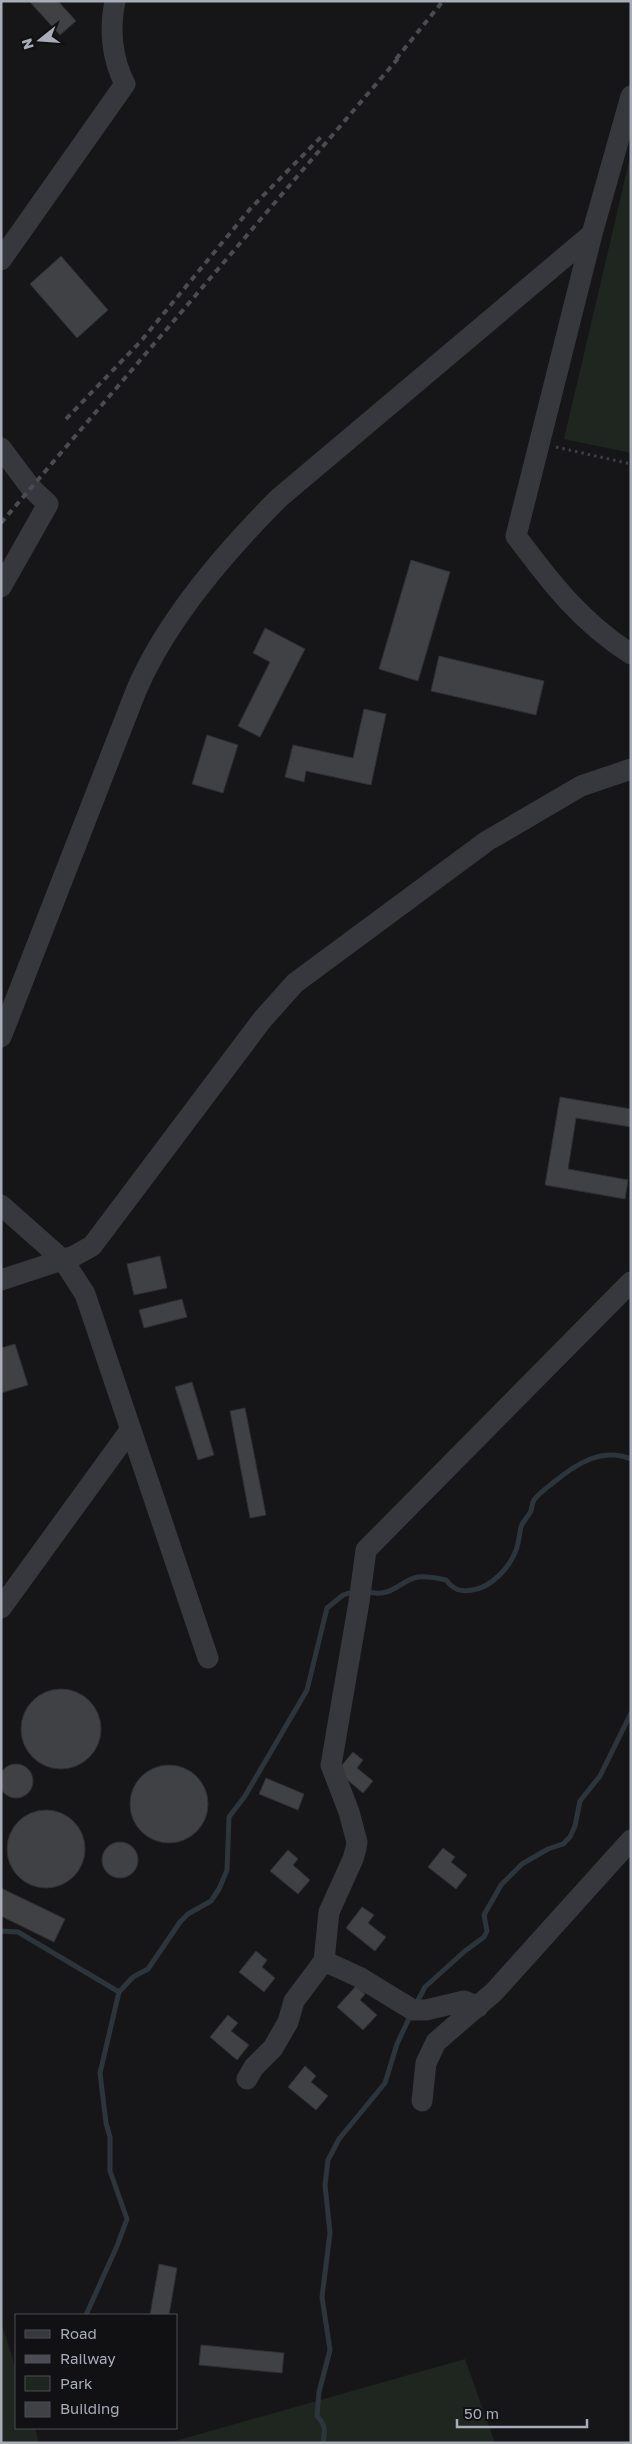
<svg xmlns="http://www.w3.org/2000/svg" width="632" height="2444" viewBox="0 0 632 2444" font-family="'Golos Text',sans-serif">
  <rect width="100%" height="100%" fill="#161618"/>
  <!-- green -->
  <path fill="#1e261f" d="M 631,153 L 631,453 L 564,439 Z
    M 1,2322 L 16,2369 L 16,2428 L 35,2428 L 39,2443 L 1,2443 Z
    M 465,2359 L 495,2443 L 168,2443 Z"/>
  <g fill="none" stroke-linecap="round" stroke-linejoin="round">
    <!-- stream -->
    <path stroke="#2c353c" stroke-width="5" d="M 365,1591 C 391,1600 400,1580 418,1577 C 427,1576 437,1578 446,1580 C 454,1590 460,1592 472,1590 C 491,1588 510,1567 516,1550 C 519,1543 519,1535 521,1527 C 523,1521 528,1517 531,1511 C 532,1507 532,1503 534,1500 C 539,1493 548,1487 554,1482 C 576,1464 602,1447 631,1459
      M 1,1931 L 18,1932 L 119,1992
      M 416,2004 L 425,1987 L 465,1951 L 484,1937 L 487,1931 L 484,1915 L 501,1885 L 522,1864 L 548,1849 L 563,1844 L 570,1837 L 575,1826 L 580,1801 L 600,1776 L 631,1713
      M 86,2315 L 117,2246 L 127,2219 L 110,2171 L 110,2137 L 106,2123 L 100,2073 L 119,1992 L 133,1977 L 148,1969 L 180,1922 L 188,1914 L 211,1901 L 219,1889 L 227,1870 L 229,1817 L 245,1796 L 307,1690 L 327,1608 L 343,1595 L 355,1591
      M 323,2443 C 325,2431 326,2425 317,2416 L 319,2392 L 330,2350 L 322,2297 L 330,2233 L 325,2185 L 328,2160 L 339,2139 L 385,2083 L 397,2044 L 411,2014"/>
  </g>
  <!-- building -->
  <path fill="#404145" stroke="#303034" d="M 29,1 L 58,1 L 76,21 L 60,35 Z
    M 61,256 L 108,310 L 77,338 L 30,284 Z
    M 411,560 L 450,572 L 418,681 L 379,669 Z
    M 265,628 L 305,649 L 260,737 L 238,726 L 270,662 L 253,653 Z
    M 439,656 L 544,681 L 536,715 L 431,691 Z
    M 364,709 L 386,714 L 371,785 L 306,771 L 304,782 L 285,777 L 293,745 L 353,758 Z
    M 207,735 L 238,745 L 223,793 L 192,784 Z
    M 560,1097 L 631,1109 L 631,1127 L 576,1118 L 568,1169 L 628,1180 L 625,1199 L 545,1185 Z
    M 160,1256 L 167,1288 L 134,1295 L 127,1264 Z
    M 182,1299 L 187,1317 L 144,1328 L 139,1310 Z
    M 15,1344 L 28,1385 L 1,1393 L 1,1348 Z
    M 192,1382 L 214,1455 L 198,1460 L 175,1387 Z
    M 245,1408 L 266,1515 L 250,1518 L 230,1411 Z
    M21 1729a40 40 0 1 1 80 0a40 40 0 1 1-80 0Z
    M 353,1752 L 363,1760 L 357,1768 L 373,1781 L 363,1793 L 337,1771 Z
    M-1 1781a17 17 0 1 1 34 0a17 17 0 1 1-34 0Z
    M130 1804a39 39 0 1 1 78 0a39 39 0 1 1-78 0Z
    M 266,1778 L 304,1794 L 298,1810 L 259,1794 Z
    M7 1849a39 39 0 1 1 78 0a39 39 0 1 1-78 0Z
    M102 1860a18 18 0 1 1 36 0a18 18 0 1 1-36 0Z
    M 443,1848 L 455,1857 L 451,1862 L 467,1875 L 456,1889 L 428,1867 Z
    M 288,1850 L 298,1859 L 293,1865 L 310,1880 L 298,1894 L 270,1871 Z
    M 1,1888 L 65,1919 L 54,1942 L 1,1916 Z
    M 362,1907 L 374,1915 L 368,1923 L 386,1937 L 375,1951 L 346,1928 Z
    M 256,1951 L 267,1960 L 262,1967 L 275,1978 L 264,1992 L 239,1972 Z
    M 356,1986 L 365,1994 L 360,2000 L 377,2015 L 363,2030 L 337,2007 Z
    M 228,2015 L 238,2023 L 231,2031 L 249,2045 L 237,2060 L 210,2037 Z
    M 305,2066 L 316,2076 L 311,2082 L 328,2096 L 316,2110 L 288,2087 Z
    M 159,2264 L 177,2268 L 169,2315 L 150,2315 Z
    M 201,2345 L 284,2353 L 282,2373 L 199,2365 Z"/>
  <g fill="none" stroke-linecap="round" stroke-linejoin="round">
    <!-- path -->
    <path stroke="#3d3f44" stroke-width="3" stroke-dasharray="2.5 4" stroke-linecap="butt" d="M 556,447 L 631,464"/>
    <!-- minor -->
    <path stroke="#37383d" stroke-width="21" d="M 631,96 L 592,234 L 516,536 C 551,583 581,622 631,654
      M 1,260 L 125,84 C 112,59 109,29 115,1
      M 1,448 L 31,488 L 48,504 L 1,587
      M 1,1037 L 136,691 C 166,620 225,552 279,498 L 592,234
      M 1,1205 L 63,1260 L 85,1294 L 208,1658
      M 1,1280 L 74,1256 L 92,1246 L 262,1020 L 295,983 L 487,841 L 581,786 L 631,769
      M 1,1608 L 131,1429
      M 324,1961 L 359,1977 L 413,2010 L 426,2010 L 464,2001 L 478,2007
      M 247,2079 L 254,2067 L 273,2048 L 288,2022 L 294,2001 L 324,1961 L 329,1912 L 353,1859 L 356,1848 L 357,1842 L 349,1812 L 331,1765 L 359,1602 L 366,1550 L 631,1282
      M 422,2101 L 426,2063 L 436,2042 L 494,1992 L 631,1840"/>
    <!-- rail -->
    <path stroke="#4a4c52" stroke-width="4" stroke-dasharray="6 5" stroke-linecap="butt" d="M 396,59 L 443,1
      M 66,419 L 141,341 L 250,209 L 323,135
      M 1,523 L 401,55"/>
  </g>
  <!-- border -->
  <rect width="632" height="2444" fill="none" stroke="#a8adb8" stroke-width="5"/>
  <!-- legend -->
  <rect x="15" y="2314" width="162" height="115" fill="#111113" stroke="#4d4f55"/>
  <rect x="25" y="2330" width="25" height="8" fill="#37383d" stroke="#4d4f55"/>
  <text x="60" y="2339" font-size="15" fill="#a8adb8">Road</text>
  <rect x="25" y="2355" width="25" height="8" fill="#4a4c52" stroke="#4d4f55"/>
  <text x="60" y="2364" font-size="15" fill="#a8adb8">Railway</text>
  <rect x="25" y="2376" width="25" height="15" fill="#1e261f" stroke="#4d4f55"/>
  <text x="60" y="2389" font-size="15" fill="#a8adb8">Park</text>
  <rect x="25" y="2402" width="25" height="15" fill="#404145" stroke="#4d4f55"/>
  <text x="60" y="2414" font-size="15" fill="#a8adb8">Building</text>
  <!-- north arrow -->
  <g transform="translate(40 40) rotate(253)" stroke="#111113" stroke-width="4" paint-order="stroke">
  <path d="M0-4L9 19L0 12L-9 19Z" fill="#a8adb8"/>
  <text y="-8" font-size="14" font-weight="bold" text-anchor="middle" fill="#a8adb8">N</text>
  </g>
  <!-- scale -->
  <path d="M457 2419v8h130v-8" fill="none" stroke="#a8adb8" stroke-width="2.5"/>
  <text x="464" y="2419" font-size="15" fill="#a8adb8" stroke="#111113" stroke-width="4" paint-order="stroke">50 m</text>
</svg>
